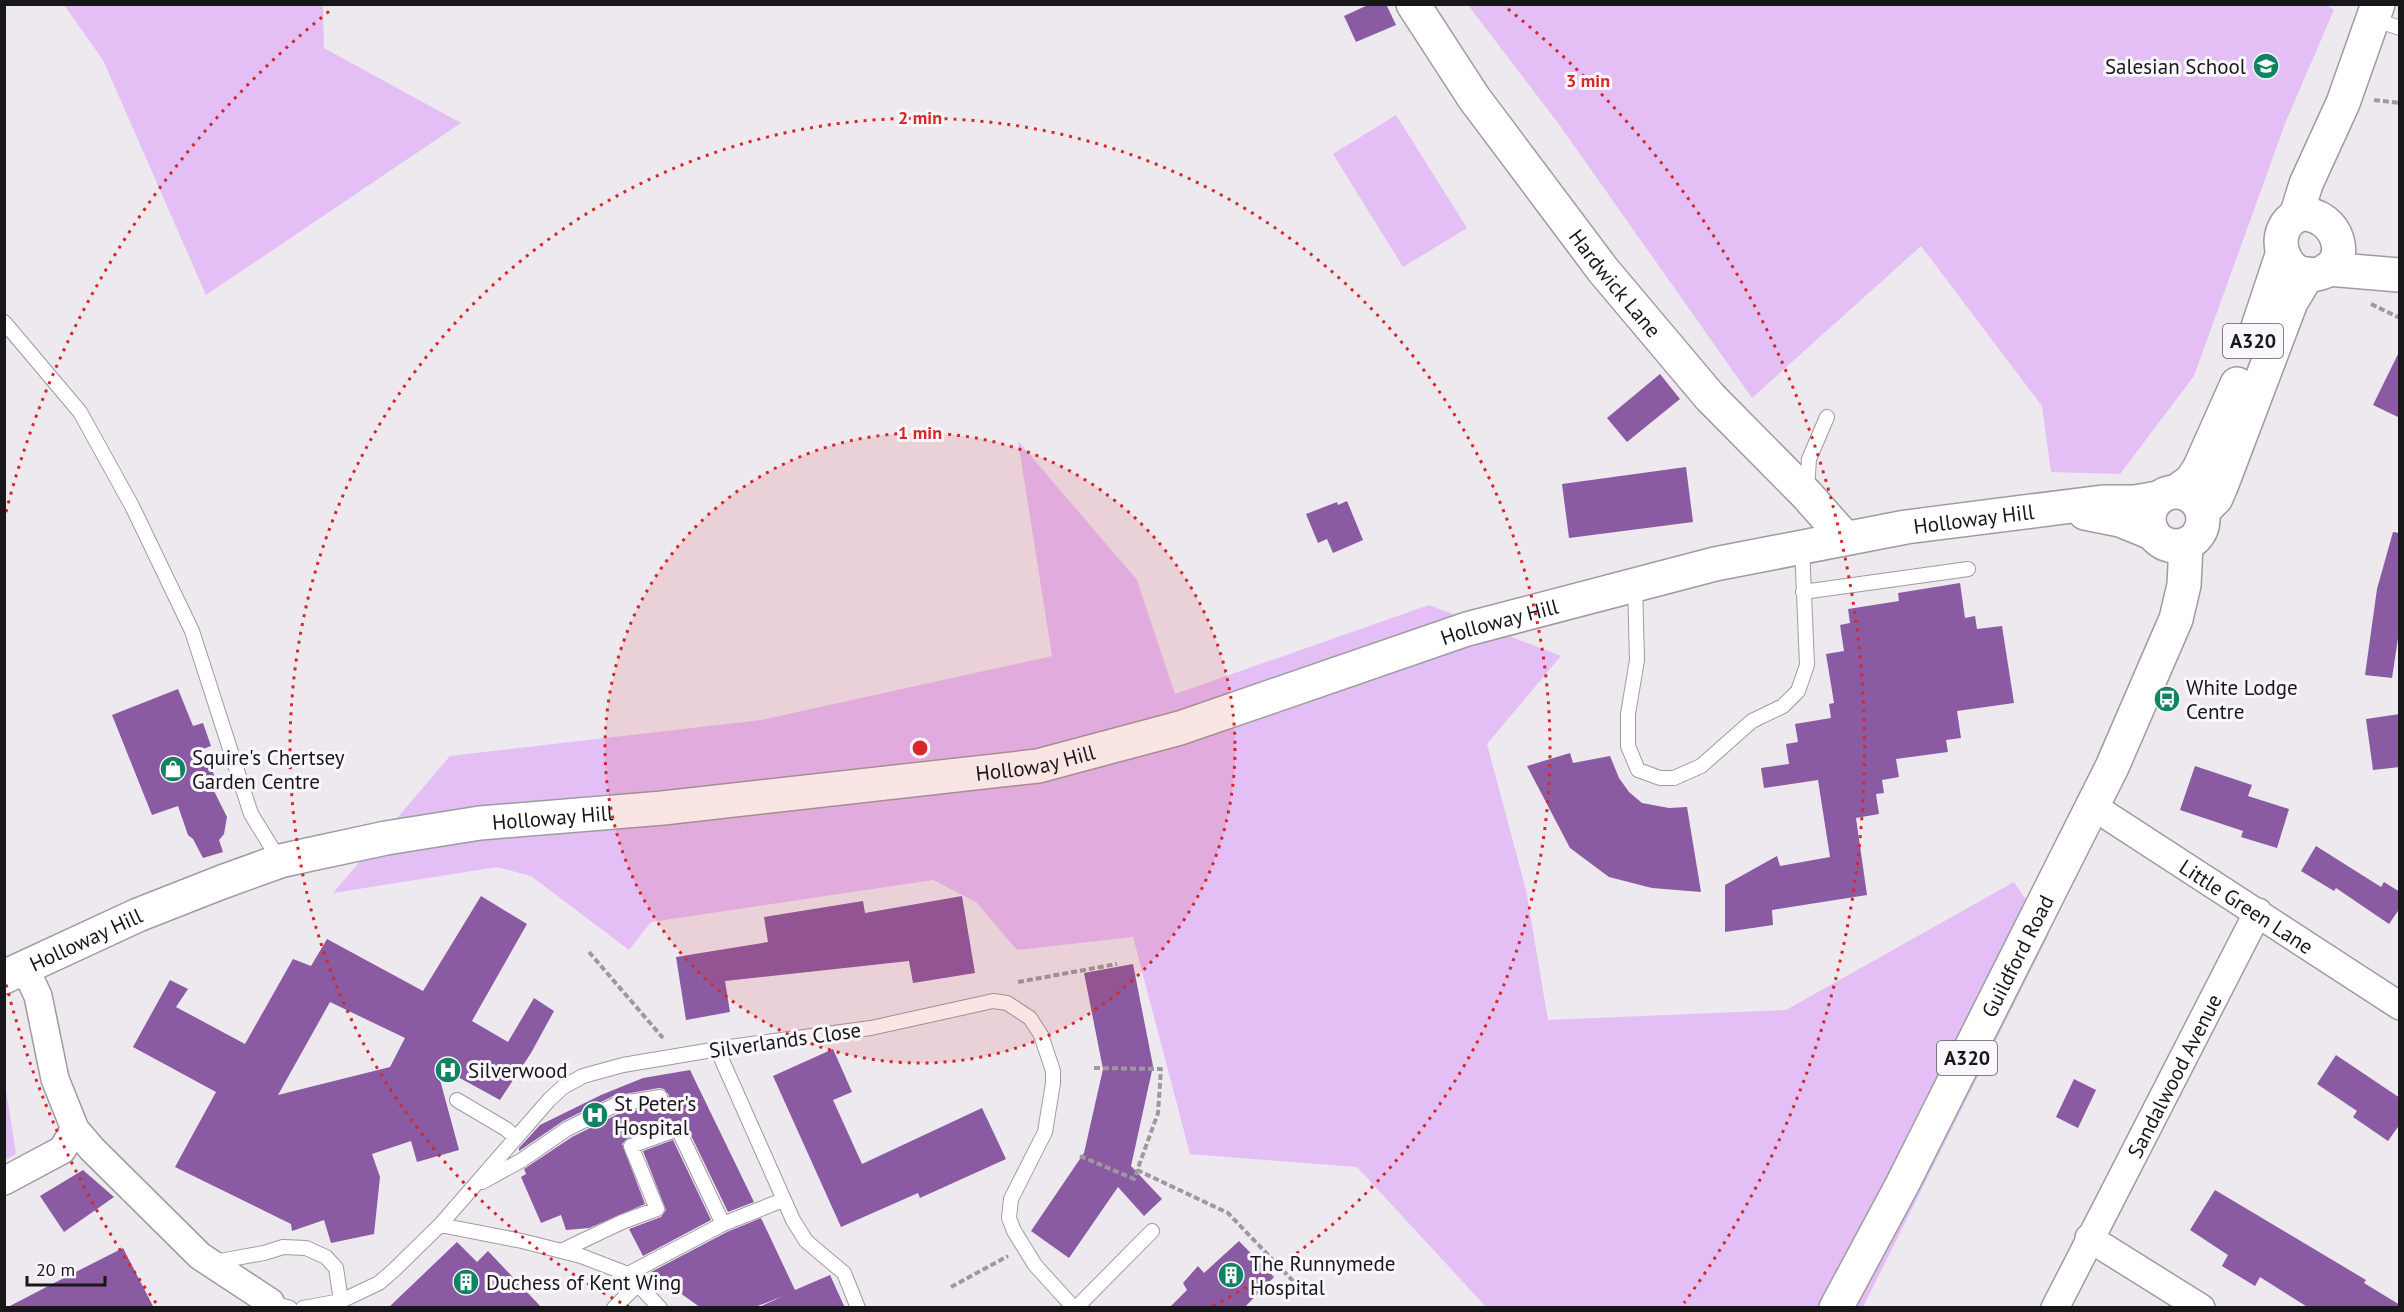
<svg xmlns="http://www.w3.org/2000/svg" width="2404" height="1312" viewBox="0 0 2404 1312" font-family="'PT Sans',sans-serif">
  <rect width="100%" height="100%" fill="#ede9ef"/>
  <!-- green -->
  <path fill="#e3bff6" d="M 2325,4 L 2334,10 L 2286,121 L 2194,376 L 2120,474 L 2051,472 L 2042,406 L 1921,246 L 1752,398 L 1558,123 L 1468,5 Z
    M 64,5 L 323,5 L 324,48 L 461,123 L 206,295 L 103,60 Z
    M 1396,115 L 1467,228 L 1403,267 L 1333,154 Z
    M 1018,441 L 1137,580 L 1175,694 L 1429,605 L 1561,656 L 1487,744 L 1526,890 L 1548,1020 L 1786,1010 L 2014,882 L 2049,934 L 1863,1307 L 1487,1308 L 1357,1167 L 1190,1154 L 1133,937 L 1017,950 L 976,902 L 933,880 L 651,922 L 629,950 L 531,876 L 497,867 L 333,893 L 450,756 L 761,720 L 1052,656 Z
    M 4,1077 L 16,1154 L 5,1160 L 4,1160 Z"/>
  <!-- building -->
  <path fill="#8a5aa2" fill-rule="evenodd" d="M 1370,4 L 1386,4 L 1396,25 L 1356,42 L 1344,16 Z
    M 2400,350 L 2400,418 L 2373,405 Z
    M 1660,374 L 1680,399 L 1627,442 L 1607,418 Z
    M 1686,467 L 1693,522 L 1569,538 L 1562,484 Z
    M 1347,501 L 1363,540 L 1333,553 L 1327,539 L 1318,543 L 1306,514 L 1337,502 L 1338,505 Z
    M 2393,532 L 2400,533 L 2400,625 L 2392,678 L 2365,675 L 2377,589 Z
    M 1960,583 L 1965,618 L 1975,616 L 1977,629 L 2002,626 L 2014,703 L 1957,711 L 1961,738 L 1946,740 L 1948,752 L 1896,759 L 1899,777 L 1882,780 L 1884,793 L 1876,794 L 1879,814 L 1856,818 L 1867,895 L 1772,910 L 1773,925 L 1725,932 L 1725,885 L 1777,856 L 1780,866 L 1830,857 L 1818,780 L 1764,788 L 1761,768 L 1789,764 L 1786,744 L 1798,742 L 1795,724 L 1831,718 L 1829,704 L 1834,703 L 1826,654 L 1844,651 L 1840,625 L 1850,623 L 1848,609 L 1899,601 L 1898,593 Z
    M 178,689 L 193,726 L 203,723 L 211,746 L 203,749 L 220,789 L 214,791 L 227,817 L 224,834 L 219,840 L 223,852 L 203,858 L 193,839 L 188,835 L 178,806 L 152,815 L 112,715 Z
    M 2400,714 L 2400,767 L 2373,770 L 2366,719 Z
    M 1570,753 L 1573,763 L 1610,756 L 1619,778 L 1629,792 L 1642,803 L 1669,808 L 1687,807 L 1701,892 L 1652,888 L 1609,877 L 1570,848 L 1527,766 Z
    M 2195,766 L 2252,785 L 2248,796 L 2289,809 L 2277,848 L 2241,837 L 2243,831 L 2180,810 Z
    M 2316,846 L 2381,887 L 2384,882 L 2400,892 L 2400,908 L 2389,924 L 2336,888 L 2334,891 L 2301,871 Z
    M 481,896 L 527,924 L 472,1021 L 508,1042 L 534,998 L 554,1011 L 531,1053 L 500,1100 L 436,1065 L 459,1150 L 417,1162 L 411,1141 L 372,1154 L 380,1177 L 374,1234 L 331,1243 L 324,1220 L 292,1231 L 291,1224 L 175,1167 L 216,1092 L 133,1047 L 170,980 L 188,989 L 176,1007 L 245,1044 L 293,959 L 311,966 L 327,939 L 423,991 ZM 330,1002 L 405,1038 L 390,1067 L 278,1095 Z
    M 962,896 L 975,973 L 913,983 L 909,961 L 725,981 L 730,1012 L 686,1020 L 676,957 L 768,942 L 764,917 L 863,901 L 865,913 Z
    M 1133,964 L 1153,1066 L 1131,1166 L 1162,1199 L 1144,1216 L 1118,1187 L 1069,1258 L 1031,1231 L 1084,1153 L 1103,1069 L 1084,973 Z
    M 833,1049 L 852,1092 L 833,1100 L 862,1164 L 982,1108 L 1006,1159 L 920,1198 L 918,1193 L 841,1227 L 773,1076 Z
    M 2336,1055 L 2400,1098 L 2400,1124 L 2388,1141 L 2353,1117 L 2357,1111 L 2317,1084 Z
    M 690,1070 L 754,1202 L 728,1212 L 686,1125 L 679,1120 L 628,1138 L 622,1144 L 645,1204 L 589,1228 L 566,1230 L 561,1215 L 541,1223 L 521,1177 L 526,1174 L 524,1169 L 572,1137 L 620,1113 L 662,1106 L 668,1101 L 669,1095 L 664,1089 L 659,1088 L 613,1096 L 563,1121 L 519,1151 L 519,1148 L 540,1125 L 601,1095 L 643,1078 Z
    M 2074,1079 L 2096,1090 L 2078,1128 L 2056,1117 Z
    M 673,1140 L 711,1220 L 643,1256 L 629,1229 L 661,1217 L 666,1210 L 643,1151 Z
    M 83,1170 L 114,1197 L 64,1232 L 40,1196 Z
    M 2215,1190 L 2366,1280 L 2364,1283 L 2400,1305 L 2400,1308 L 2309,1308 L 2260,1277 L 2255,1286 L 2222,1266 L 2228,1255 L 2190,1230 Z
    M 761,1218 L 795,1290 L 830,1275 L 845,1308 L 757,1308 L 783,1296 L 753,1308 L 701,1308 L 651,1272 L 727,1232 Z
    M 1239,1241 L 1274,1277 L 1244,1308 L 1169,1308 L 1187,1290 L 1183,1283 L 1198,1266 L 1204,1273 Z
    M 457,1242 L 477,1262 L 488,1251 L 542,1308 L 388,1308 Z
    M 123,1248 L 154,1308 L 6,1308 L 58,1281 Z"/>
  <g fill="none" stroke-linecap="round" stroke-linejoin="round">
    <defs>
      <path id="service" d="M 2373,19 L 2400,28
        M 4,322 L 80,412 L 132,506 L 192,631 L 251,814 L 280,861
        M 1807,489 L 1809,459 L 1827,417
        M 1635,585 L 1637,660 L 1628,714 L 1628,746 L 1638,770 L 1660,778 L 1674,778 L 1701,766 L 1752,721 L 1783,706 L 1798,691 L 1807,665 L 1802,546
        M 1803,592 L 1968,569
        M 717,1049 L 793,1220 L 806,1241 L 844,1273 L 858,1308
        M 457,1100 L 506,1129 L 515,1137
        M 482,1182 L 522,1160 L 567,1129 L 617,1104 L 660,1097
        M 440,1225 L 522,1241 L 581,1256 L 628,1274 L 660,1308
        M 561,1251 L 622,1222 L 657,1209 L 631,1146 L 678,1129 L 723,1224 L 783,1200
        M 214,1262 L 264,1253 L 283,1247 L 306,1248 L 326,1257 L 336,1268 L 341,1301
        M 628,1274 L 723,1224
        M 270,1302 L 290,1308
        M 303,1308 L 341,1301 L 379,1283 L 395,1269 L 440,1225 L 549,1100 L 563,1087 L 583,1076 L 623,1065 L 730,1047 L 871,1028 L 993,1001 L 1007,1003 L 1030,1018 L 1041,1035 L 1053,1071 L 1053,1083 L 1045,1132 L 1011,1199 L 1009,1218 L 1014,1231 L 1035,1265 L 1074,1308
        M 614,1308 L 638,1284
        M 1076,1308 L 1152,1231"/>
      <g id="minor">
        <path id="s1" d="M 2094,807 L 2400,1006"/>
        <path d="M 24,966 L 38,996 L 55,1079 L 75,1129 L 92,1149 L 200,1256 L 270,1302 L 269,1308"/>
        <path d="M 4,1181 L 62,1150 L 75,1129"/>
        <path d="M 2089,1238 L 2201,1308"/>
        <path id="s2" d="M 2055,1308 L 2258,912"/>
      </g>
      <g id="tertiary">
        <path id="s3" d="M 1413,4 L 1474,98 L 1603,270 L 1710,397 L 1806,494 L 1845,538"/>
        <path d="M 2328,269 L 2399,275"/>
      </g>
      <g id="secondary">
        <path d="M 2085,513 L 2120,520 L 2152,533"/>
        <path id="s4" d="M 4,977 L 138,915 L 222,882 L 280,861 L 307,855 L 386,838 L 480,823 L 663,808 L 1038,766 L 1180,728 L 1467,629 L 1715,564 L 1906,527 L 2103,502 L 2135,502 L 2158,498"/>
      </g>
      <g id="primary">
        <path d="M 2302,214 C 2338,214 2353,262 2321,273 C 2281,286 2265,224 2302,214 Z"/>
        <path d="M 2296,216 L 2306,184 L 2343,103 L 2378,4"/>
        <path d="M 2257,330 L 2282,255"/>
        <path d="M 2177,491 L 2191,481 L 2199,469 L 2237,384"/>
        <circle cx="2176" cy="519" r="27"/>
        <path d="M 2202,512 L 2216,498 L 2222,484 L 2291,302 L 2308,274"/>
        <path id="s5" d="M 1836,1308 L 1902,1185 L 2112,767 L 2176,619 L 2184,585 L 2186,545"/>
      </g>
    </defs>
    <!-- service casing -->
    <use href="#service" stroke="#9f9ba0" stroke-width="16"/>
    <!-- minor casing -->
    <use href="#minor" stroke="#9f9ba0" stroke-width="30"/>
    <!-- tertiary casing -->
    <use href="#tertiary" stroke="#9f9ba0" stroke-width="36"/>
    <!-- secondary casing -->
    <use href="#secondary" stroke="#9f9ba0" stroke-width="36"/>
    <!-- primary casing -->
    <use href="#primary" stroke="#9f9ba0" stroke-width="36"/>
    <!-- path -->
    <path stroke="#9d9a9f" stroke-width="4" stroke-dasharray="6 3" stroke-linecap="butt" d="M 2374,100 L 2400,103
      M 2371,304 L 2400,318
      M 589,952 L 663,1038
      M 1018,982 L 1117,964
      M 1080,1156 L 1134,1179 L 1158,1113 L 1161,1069 L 1093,1068
      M 1137,1170 L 1228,1213 L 1295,1283
      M 951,1287 L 1008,1256"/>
    <!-- service -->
    <use href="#service" stroke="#fff" stroke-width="14"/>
    <!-- minor -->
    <use href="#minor" stroke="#fff" stroke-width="27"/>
    <!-- tertiary -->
    <use href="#tertiary" stroke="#fff" stroke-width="33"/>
    <!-- secondary -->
    <use href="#secondary" stroke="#fff" stroke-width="33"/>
    <!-- primary -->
    <use href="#primary" stroke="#fff" stroke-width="33"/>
  </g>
  <!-- distance rings -->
  <circle cx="920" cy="748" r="315" fill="#d62828" fill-opacity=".12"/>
  <g fill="none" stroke="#d62828" stroke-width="3" stroke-dasharray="3 6">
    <circle cx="920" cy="748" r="315"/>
    <path d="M629 1307A630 630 0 1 1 1211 1307"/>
    <path d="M156 1303A944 944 0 0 1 6 984M6 512A944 944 0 0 1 332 9M1508 9A944 944 0 0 1 1684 1303"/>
  </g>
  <!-- icons -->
  <defs>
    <symbol id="school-disc" viewBox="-11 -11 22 22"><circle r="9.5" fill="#0f8362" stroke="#faf7fc"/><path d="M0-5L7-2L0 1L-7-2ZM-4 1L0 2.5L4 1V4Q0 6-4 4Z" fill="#fff"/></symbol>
    <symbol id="bus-disc" viewBox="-11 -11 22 22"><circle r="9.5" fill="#0f8362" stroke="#faf7fc"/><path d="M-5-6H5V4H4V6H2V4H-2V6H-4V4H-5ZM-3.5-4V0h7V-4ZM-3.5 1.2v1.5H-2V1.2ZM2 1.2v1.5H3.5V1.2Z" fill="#fff"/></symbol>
    <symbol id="shop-disc" viewBox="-11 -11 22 22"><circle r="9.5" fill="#0f8362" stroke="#faf7fc"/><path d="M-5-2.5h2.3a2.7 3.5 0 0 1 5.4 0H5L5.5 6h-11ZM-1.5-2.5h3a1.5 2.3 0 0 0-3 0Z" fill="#fff"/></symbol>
    <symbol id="hospital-disc" viewBox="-11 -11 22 22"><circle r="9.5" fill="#0f8362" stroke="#faf7fc"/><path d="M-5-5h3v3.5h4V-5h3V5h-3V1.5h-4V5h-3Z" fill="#fff"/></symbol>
    <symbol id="building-disc" viewBox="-11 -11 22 22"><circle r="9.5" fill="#0f8362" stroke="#faf7fc"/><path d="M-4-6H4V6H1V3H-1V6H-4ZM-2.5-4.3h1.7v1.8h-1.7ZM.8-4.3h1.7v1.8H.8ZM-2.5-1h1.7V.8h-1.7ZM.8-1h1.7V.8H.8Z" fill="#fff"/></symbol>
  </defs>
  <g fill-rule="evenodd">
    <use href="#school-disc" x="2251" y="51" width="30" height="30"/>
    <use href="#bus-disc" x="2152" y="684" width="30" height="30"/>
    <use href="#shop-disc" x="158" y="754" width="30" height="30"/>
    <use href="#hospital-disc" x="433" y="1055" width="30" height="30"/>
    <use href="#hospital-disc" x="580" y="1100" width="30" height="30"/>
    <use href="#building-disc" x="1216" y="1260" width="30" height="30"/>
    <use href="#building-disc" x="451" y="1267" width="30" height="30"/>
  </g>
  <g text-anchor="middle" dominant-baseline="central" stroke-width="6" stroke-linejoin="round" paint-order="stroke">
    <!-- shield labels -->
    <g fill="#faf7fc" stroke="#5b5a5c" stroke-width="1.5">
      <rect x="2223" y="324" width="60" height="34" rx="4.5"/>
      <rect x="1937" y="1041" width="60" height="34" rx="4.5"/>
    </g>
    <g font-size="20" font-weight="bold" fill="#171618">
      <text x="2253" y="341">A320</text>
      <text x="1967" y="1058">A320</text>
    </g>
    <!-- poi labels -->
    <g font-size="21" fill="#171618" stroke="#faf7fc" text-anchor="start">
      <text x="2246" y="66" text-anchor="end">Salesian School</text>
      <text x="2186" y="687">White Lodge<tspan x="2186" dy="24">Centre</tspan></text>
      <text x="192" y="757">Squire's Chertsey<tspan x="192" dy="24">Garden Centre</tspan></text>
      <text x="468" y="1070">Silverwood</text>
      <text x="614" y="1103">St Peter's<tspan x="614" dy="24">Hospital</tspan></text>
      <text x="1250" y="1263">The Runnymede<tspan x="1250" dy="24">Hospital</tspan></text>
      <text x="486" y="1282">Duchess of Kent Wing</text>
    </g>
    <!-- street labels -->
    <g font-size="21" fill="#171618" stroke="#faf7fc">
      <text stroke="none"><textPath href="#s3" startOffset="345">Hardwick Lane</textPath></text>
      <text stroke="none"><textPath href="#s4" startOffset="2034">Holloway Hill</textPath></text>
      <text stroke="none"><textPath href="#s4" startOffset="1548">Holloway Hill</textPath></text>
      <text stroke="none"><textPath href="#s4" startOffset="1062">Holloway Hill</textPath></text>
      <text stroke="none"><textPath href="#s4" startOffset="576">Holloway Hill</textPath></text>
      <text stroke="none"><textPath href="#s1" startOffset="182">Little Green Lane</textPath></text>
      <text stroke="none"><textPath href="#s4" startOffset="90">Holloway Hill</textPath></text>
      <text stroke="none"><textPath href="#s5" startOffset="396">Guildford Road</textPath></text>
      <text transform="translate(785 1040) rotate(-8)">Silverlands Close</text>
      <text stroke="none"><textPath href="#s2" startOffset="261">Sandalwood Avenue</textPath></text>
    </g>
  </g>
  <circle cx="920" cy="748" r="9" fill="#d62828" stroke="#faf7fc" stroke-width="3"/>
  <g font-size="18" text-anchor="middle" font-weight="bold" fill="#d62828" stroke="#faf7fc" stroke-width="6" stroke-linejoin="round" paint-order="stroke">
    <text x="1588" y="87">3 min</text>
    <text x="920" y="124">2 min</text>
    <text x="920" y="439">1 min</text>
  </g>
  <!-- border -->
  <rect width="2404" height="1312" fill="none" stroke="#171618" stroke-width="12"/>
  <!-- scale -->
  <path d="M27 1276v9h78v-9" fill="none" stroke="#171618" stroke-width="3"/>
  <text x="36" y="1276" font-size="18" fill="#171618" stroke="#faf7fc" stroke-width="4.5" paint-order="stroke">20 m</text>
</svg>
